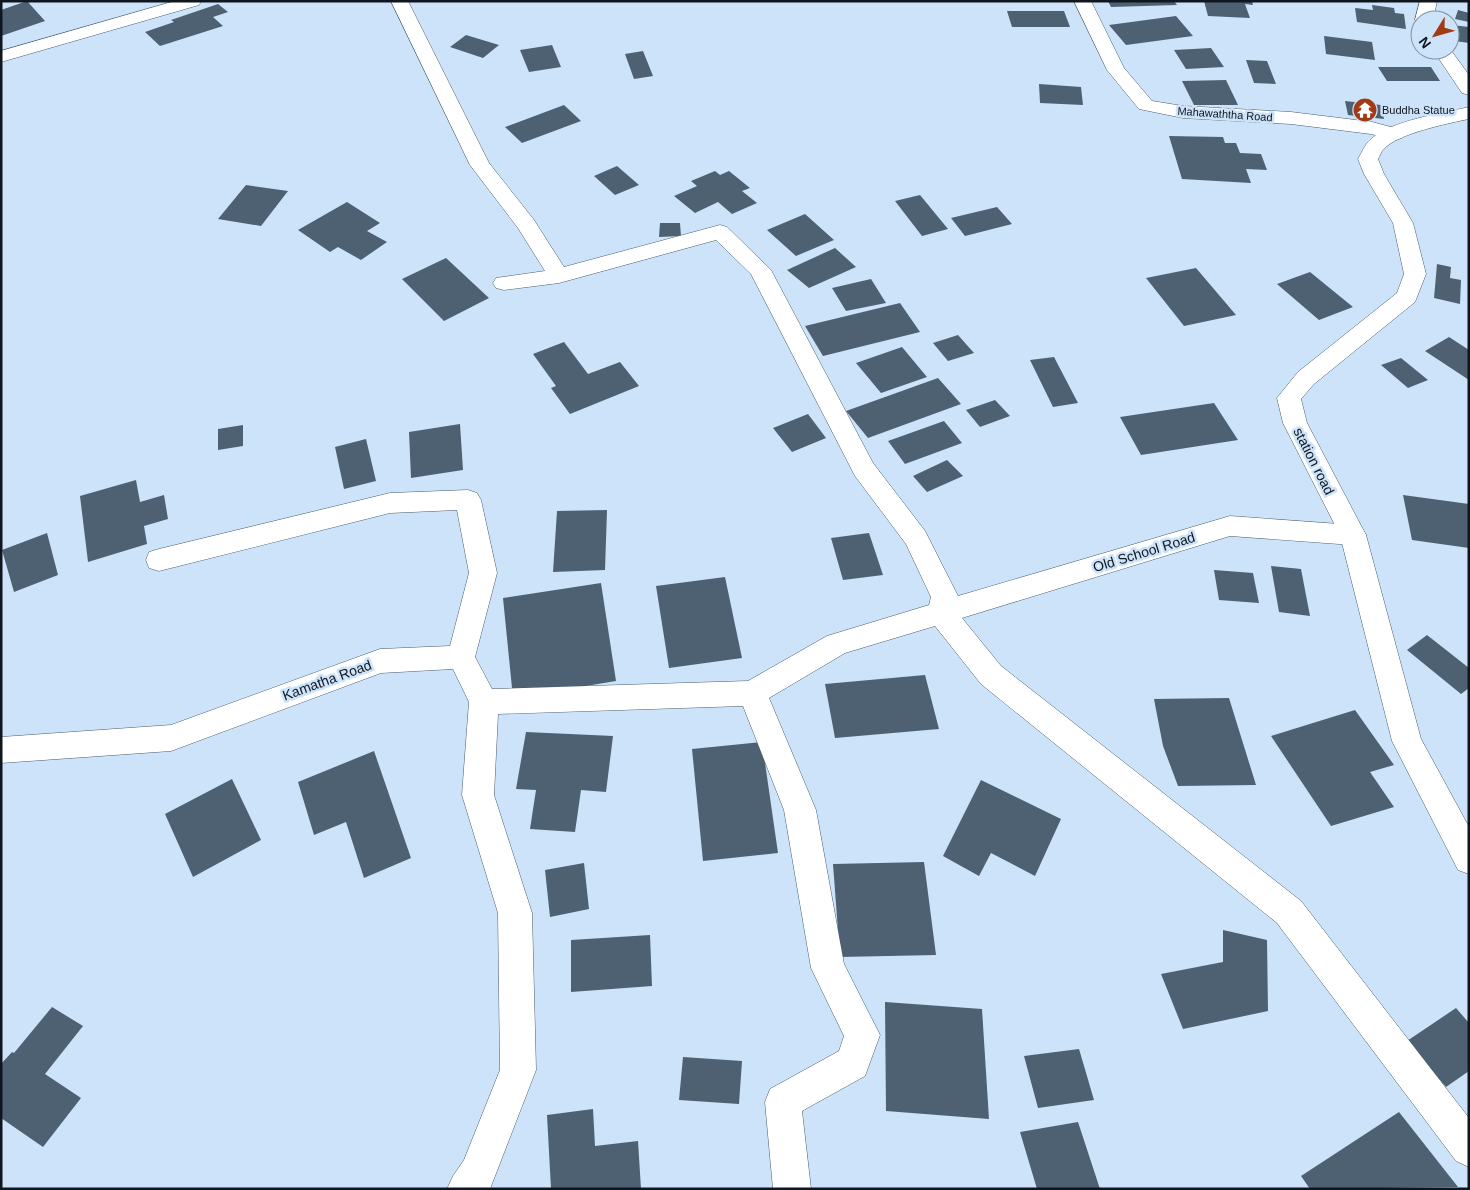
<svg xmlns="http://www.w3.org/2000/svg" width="1470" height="1190" viewBox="0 0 1470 1190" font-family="Helvetica,sans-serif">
  <rect width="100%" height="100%" fill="#cde3f9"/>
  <!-- building -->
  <path fill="#4e6173" d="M 27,1 L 45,21 L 1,36 L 1,10 Z
    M 1108,1 L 1174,1 L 1177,5 L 1111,7 Z
    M 1204,1 L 1252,1 L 1253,5 L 1245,4 L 1250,18 L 1208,16 Z
    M 218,4 L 228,12 L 213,17 L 223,26 L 160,46 L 145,32 L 174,22 L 171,20 Z
    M 1372,5 L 1394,8 L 1395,13 L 1404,14 L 1406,29 L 1357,22 L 1355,8 L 1373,10 Z
    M 1458,10 L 1469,13 L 1469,22 L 1455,19 Z
    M 1007,11 L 1064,11 L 1070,27 L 1012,27 Z
    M 1176,16 L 1193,36 L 1126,45 L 1109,25 Z
    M 1452,25 L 1469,27 L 1469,43 L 1455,41 Z
    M 466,35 L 499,45 L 483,58 L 450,47 Z
    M 1324,36 L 1372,42 L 1375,60 L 1326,54 Z
    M 552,45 L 561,67 L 529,72 L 520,50 Z
    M 1211,48 L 1224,67 L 1186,69 L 1174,50 Z
    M 643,51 L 653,76 L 634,79 L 625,54 Z
    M 1246,60 L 1267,61 L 1276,84 L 1254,83 Z
    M 1378,67 L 1431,67 L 1440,81 L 1387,81 Z
    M 1226,80 L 1238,105 L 1194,105 L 1182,81 Z
    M 1039,84 L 1081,87 L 1083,105 L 1040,103 Z
    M 1345,101 L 1381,105 L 1384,119 L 1348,115 Z
    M 564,105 L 581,121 L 522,143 L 505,127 Z
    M 1169,136 L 1223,137 L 1225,143 L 1236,143 L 1240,153 L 1261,154 L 1267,170 L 1246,169 L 1251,183 L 1182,179 Z
    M 617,166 L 639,185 L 615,195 L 594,176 Z
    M 715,171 L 720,175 L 729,171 L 750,188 L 742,191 L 757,203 L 732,214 L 718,202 L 695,213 L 674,196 L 697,186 L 691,181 Z
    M 246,185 L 288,191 L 261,226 L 218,219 Z
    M 920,195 L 948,229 L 922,236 L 895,201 Z
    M 347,202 L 380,223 L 367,231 L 387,242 L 361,260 L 338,247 L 330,252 L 298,230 Z
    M 997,207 L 1012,224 L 965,236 L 951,218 Z
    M 805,214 L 834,240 L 796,256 L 767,230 Z
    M 660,223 L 680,223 L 681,236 L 659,237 Z
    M 835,248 L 856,267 L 809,288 L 787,270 Z
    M 446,258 L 489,298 L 444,321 L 402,279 Z
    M 1437,264 L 1451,267 L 1450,278 L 1461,280 L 1460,304 L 1434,298 Z
    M 1196,268 L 1236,315 L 1184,326 L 1146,278 Z
    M 1310,272 L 1353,307 L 1319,320 L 1277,284 Z
    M 871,279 L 886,303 L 846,311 L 832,288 Z
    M 900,303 L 920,332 L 823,356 L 805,326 Z
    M 958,335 L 974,353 L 948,361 L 933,343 Z
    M 1449,337 L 1469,350 L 1469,380 L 1425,351 Z
    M 564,342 L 588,374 L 620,362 L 639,386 L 570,414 L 551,388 L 556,386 L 533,354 Z
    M 902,347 L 927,377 L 881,393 L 856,363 Z
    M 1054,357 L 1078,403 L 1053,407 L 1030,360 Z
    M 1401,358 L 1428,380 L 1408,388 L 1381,365 Z
    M 938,378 L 961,404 L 868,438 L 846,411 Z
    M 995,400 L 1010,416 L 980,427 L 966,410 Z
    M 1214,403 L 1238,440 L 1141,455 L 1120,417 Z
    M 808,414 L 826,438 L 792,452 L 773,428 Z
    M 944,421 L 962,443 L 905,464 L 888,441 Z
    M 460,424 L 463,470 L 411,478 L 409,432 Z
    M 243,425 L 243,446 L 218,450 L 218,429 Z
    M 366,439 L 376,481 L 344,489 L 335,447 Z
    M 947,460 L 963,476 L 927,492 L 913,476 Z
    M 136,480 L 140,502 L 164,495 L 168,519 L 144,526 L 147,544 L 88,562 L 80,496 Z
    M 1403,495 L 1469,504 L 1469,548 L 1412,540 Z
    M 607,510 L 605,570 L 553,572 L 557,511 Z
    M 47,533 L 58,575 L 14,592 L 2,550 Z
    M 869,533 L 883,575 L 843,580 L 831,538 Z
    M 1271,566 L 1301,569 L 1310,616 L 1279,612 Z
    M 1214,570 L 1253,573 L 1259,603 L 1219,600 Z
    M 725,577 L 742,658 L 669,668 L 656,586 Z
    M 601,583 L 616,681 L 513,698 L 503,598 Z
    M 1427,635 L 1469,668 L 1469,688 L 1461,694 L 1407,650 Z
    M 925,675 L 939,729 L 835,738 L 825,684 Z
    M 1229,698 L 1256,785 L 1178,786 L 1163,746 L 1154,699 Z
    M 1355,710 L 1394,765 L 1370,772 L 1394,807 L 1331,826 L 1271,736 Z
    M 526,732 L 613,736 L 606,792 L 581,790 L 575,832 L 530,829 L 536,790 L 516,789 Z
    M 762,742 L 778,853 L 703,861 L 692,749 Z
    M 374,751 L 411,858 L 364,878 L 346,822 L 314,835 L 298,782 Z
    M 232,779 L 261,840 L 193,877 L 165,814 Z
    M 981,780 L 1061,819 L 1035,876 L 991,853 L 979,876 L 943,856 Z
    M 924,862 L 936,955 L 840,957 L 833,864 Z
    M 584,863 L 589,909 L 550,917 L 545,870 Z
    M 1223,930 L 1267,940 L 1268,1011 L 1183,1029 L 1161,974 L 1223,962 Z
    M 650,935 L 652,986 L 571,992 L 571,940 Z
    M 885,1002 L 982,1009 L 989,1119 L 886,1111 Z
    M 52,1007 L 83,1026 L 45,1074 L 81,1098 L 43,1147 L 1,1118 L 1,1064 L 12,1052 L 14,1053 Z
    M 1456,1008 L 1469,1023 L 1469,1071 L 1446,1087 L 1407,1041 Z
    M 1079,1049 L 1094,1100 L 1038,1108 L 1024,1056 Z
    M 683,1057 L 742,1061 L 739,1104 L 679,1100 Z
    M 593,1109 L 595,1146 L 638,1141 L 641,1189 L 551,1189 L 547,1115 Z
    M 1399,1112 L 1458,1187 L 1310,1189 L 1301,1176 Z
    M 1078,1122 L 1100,1189 L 1037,1189 L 1020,1132 Z"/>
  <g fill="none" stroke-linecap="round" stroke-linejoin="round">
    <defs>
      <path id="street" d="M 175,1 L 201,1 L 199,5 L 1,62 L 1,51 Z
        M 391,1 L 408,1 L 489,163 L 534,220 L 564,267 L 720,225 L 727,227 L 771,270 L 873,463 L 925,531 L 958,596 L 1230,516 L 1353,525 L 1362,528 L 1366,535 L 1362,542 L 1353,545 L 1230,536 L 962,618 L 1001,666 L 1301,901 L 1469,1118 L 1469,1167 L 1456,1161 L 1277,923 L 981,684 L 935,626 L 845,653 L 769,698 L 816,810 L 844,964 L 880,1035 L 865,1076 L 802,1111 L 811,1189 L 773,1189 L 765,1102 L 770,1089 L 839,1051 L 844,1036 L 811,968 L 784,810 L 743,706 L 498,714 L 494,795 L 532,913 L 536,1070 L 490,1189 L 447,1189 L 453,1176 L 464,1160 L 500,1070 L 498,913 L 462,795 L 469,702 L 453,669 L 381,673 L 171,751 L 1,763 L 1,737 L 171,725 L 380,649 L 450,646 L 469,573 L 457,510 L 390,513 L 159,571 L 149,568 L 146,560 L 149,552 L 159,549 L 390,493 L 468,490 L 477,493 L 481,500 L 497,573 L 475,657 L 492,689 L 748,681 L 827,636 L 929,605 L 931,597 L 906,544 L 855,476 L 751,274 L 716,240 L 559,283 L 504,290 L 496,288 L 493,283 L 496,278 L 545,271 L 518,228 L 470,165 Z
        M 1074,1 L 1091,1 L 1124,68 L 1152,101 L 1183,106 L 1291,112 L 1372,122 L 1402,130 L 1405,134 L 1402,138 L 1395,140 L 1371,134 L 1291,124 L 1183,118 L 1139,109 L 1107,70 Z"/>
      <path id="secondary" d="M 1420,1 L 1437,1 L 1433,20 L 1420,20 L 1420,24 L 1415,20 Z
        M 1450,49 L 1469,75 L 1469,95 L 1462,93 L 1433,50 Z
        M 1469,107 L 1469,119 C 1449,123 1396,134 1384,149 C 1381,151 1380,156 1378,159 L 1384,174 L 1413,223 L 1426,274 L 1415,302 L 1314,384 L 1301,399 L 1307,423 L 1366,535 L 1421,739 L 1469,827 L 1469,874 L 1458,870 L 1392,741 L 1340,535 L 1283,423 L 1277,398 L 1298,372 L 1397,293 L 1404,274 L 1393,223 L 1364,174 L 1358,159 C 1362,152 1365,144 1371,139 C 1393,120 1440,114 1469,107 Z"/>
    </defs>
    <!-- street casing -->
    <use href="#street" stroke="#495c6f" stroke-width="1"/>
    <!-- secondary casing -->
    <use href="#secondary" stroke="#495c6f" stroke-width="1"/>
    <!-- street -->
    <use href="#street" fill="#fff" fill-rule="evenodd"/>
    <!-- secondary -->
    <use href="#secondary" fill="#fff" fill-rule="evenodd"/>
  </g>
  <!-- icons -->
  <defs>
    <symbol id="temple-disc" viewBox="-11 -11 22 22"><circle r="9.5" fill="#a13b16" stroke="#cde3f9"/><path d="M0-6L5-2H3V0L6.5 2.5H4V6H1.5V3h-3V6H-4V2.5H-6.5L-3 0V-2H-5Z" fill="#fff"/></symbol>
  </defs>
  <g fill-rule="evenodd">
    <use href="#temple-disc" x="1351" y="96" width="28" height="28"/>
  </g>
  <g text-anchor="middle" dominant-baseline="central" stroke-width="5" stroke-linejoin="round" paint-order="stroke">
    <!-- far-poi labels -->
    <g font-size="11" fill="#0f161e" stroke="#cde3f9" text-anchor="start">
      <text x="1382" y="110">Buddha Statue</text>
    </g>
    <!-- far-street labels -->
    <g font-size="11" fill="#0f161e" stroke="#cde3f9">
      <text transform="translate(1225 114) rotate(4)">Mahawaththa Road</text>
    </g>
    <!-- street labels -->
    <g font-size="14" fill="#0f161e" stroke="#cde3f9">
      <text transform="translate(1314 461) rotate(63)">station road</text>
      <text transform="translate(1144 552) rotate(-17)">Old School Road</text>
      <text transform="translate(327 680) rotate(-20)">Kamatha Road</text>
    </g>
  </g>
  <!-- border -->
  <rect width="1470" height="1190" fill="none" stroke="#0f161e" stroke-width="5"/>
  <!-- north arrow -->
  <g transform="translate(1435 35) rotate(233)"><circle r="24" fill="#cde3f9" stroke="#8191a1"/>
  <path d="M0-4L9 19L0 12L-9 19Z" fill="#a13b16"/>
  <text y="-8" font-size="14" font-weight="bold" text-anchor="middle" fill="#0f161e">N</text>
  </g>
</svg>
